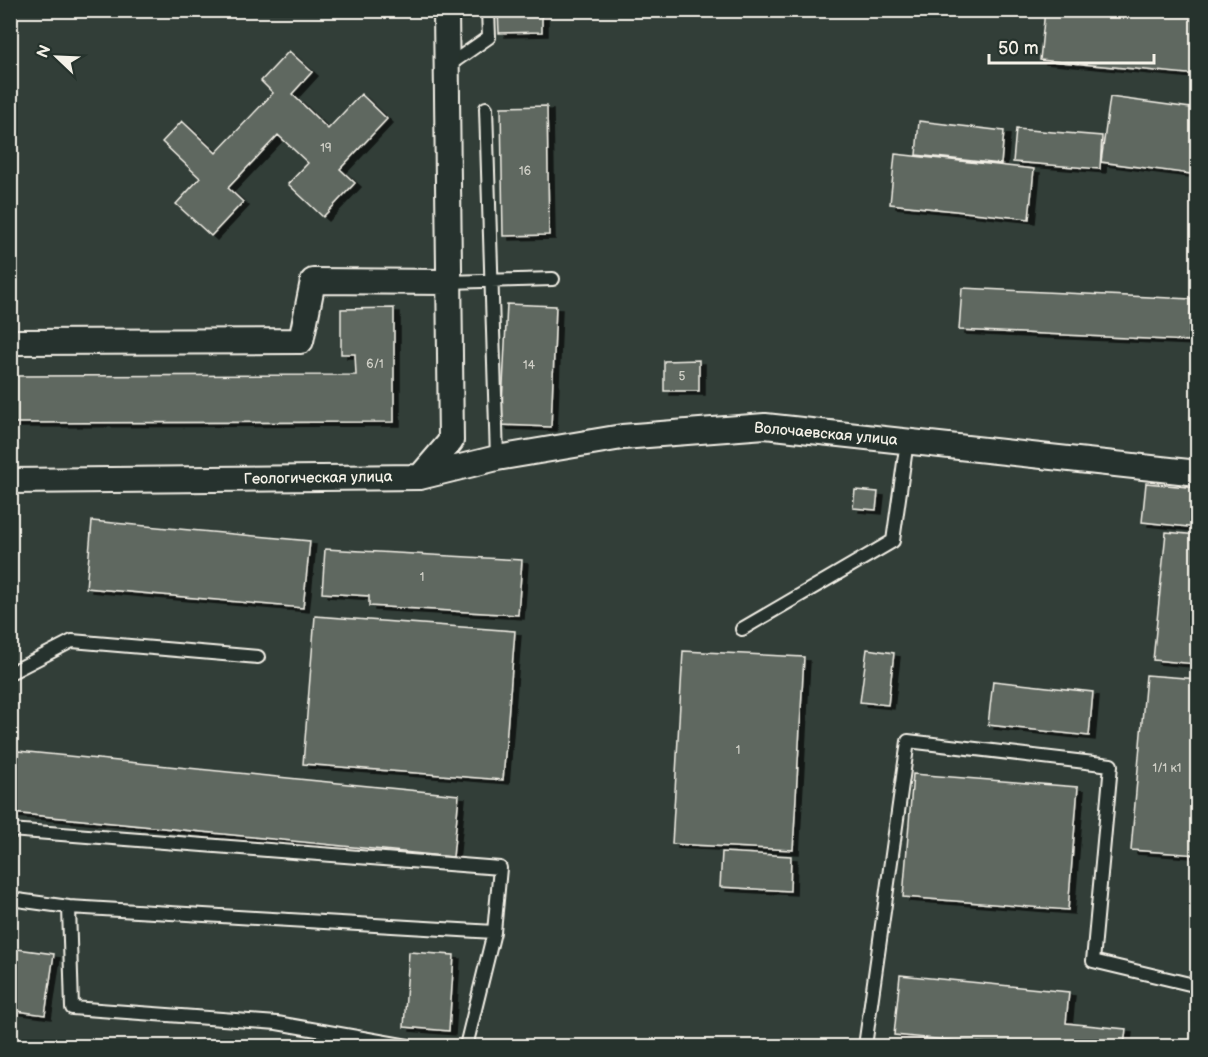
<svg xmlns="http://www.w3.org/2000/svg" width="1208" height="1057" viewBox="0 0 1208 1057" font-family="'Balsamiq Sans',sans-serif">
  <defs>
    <filter id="shadow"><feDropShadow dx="6" dy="4" stdDeviation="0" flood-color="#0009"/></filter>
  </defs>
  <rect width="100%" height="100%" fill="#323e38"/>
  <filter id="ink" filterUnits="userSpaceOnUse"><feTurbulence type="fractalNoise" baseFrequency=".0167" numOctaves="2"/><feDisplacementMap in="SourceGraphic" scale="12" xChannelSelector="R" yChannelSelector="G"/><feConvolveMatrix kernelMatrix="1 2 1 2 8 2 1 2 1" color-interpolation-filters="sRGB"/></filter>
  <g filter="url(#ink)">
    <!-- building -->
    <path fill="#5f6861" stroke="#f4f1e8" stroke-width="1.5" filter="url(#shadow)" d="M 498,10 L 542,10 L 542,32 L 499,33 Z
      M 1045,10 L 1143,10 L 1198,16 L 1198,75 L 1040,60 Z
      M 289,51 L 312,72 L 292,94 L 328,129 L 361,94 L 387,119 L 340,169 L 355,183 L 323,217 L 288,184 L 308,163 L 278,135 L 228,188 L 243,202 L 211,236 L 176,204 L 200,178 L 162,142 L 182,121 L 216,153 L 273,93 L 261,81 Z
      M 1110,97 L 1198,109 L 1198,175 L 1101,162 Z
      M 547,106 L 549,235 L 503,236 L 501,107 Z
      M 919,121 L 1004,131 L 1001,164 L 916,155 Z
      M 1016,129 L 1102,136 L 1100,169 L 1013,162 Z
      M 895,154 L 1034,169 L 1029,219 L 890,204 Z
      M 962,288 L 1191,299 L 1189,341 L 959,330 Z
      M 507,304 L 556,306 L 551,427 L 501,425 Z
      M 394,308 L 394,422 L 10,423 L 10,376 L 356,375 L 355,354 L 341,354 L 341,309 Z
      M 699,360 L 699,391 L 664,391 L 664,361 Z
      M 1146,483 L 1198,488 L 1198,528 L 1142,522 Z
      M 855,490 L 878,492 L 876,510 L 853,508 Z
      M 92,521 L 310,541 L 303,608 L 86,588 Z
      M 1166,532 L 1198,535 L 1196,664 L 1153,660 Z
      M 325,549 L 522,560 L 518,615 L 369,606 L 369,596 L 322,593 Z
      M 315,616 L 515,631 L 503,780 L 303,764 Z
      M 867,649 L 894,653 L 888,705 L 860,702 Z
      M 683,651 L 804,657 L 793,850 L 672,844 Z
      M 1146,675 L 1198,679 L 1198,741 L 1193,795 L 1198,795 L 1198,855 L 1131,850 Z
      M 993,681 L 1093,692 L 1089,736 L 988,725 Z
      M 18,751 L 459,795 L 453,857 L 12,813 Z
      M 913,774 L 1078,787 L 1068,910 L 903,897 Z
      M 722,852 L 791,856 L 790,891 L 720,887 Z
      M 10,948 L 54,954 L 45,1015 L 10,1010 Z
      M 409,952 L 454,955 L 449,1031 L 404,1027 Z
      M 900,975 L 1069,992 L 1066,1023 L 1126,1029 L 1124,1046 L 1010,1046 L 894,1035 Z"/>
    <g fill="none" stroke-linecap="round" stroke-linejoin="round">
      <defs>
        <path id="lane" d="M 446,67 L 489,37 L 488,10
          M 486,108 L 497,458
          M 448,282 L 553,279
          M 742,629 L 893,541 L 907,441
          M 10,673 L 72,641 L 258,657
          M 10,830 L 500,868 L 494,932 L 466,1046
          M 10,899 L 69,907 L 494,932
          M 69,907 L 72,1008 L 277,1023 L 408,1046
          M 865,1046 L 908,741 L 1111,765 L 1093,961 L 1198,986"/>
        <path id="street" d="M 10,342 L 301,341 L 313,281 L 448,282
          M 420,477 L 497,458 L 622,437 L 765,426 L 1198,473
          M 10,481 L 420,477 L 451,441 L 446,10"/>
      </defs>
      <!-- lane casing -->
      <use href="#lane" stroke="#f4f1e8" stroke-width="16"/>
      <!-- street casing -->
      <use href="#street" stroke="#f4f1e8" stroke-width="28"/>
      <!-- lane -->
      <use href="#lane" stroke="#26332d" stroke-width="12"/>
      <!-- street -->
      <use href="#street" stroke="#26332d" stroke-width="24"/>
    </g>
  </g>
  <g text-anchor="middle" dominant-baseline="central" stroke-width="4.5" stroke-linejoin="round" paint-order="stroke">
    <!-- number labels -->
    <g font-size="12" fill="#cfcfc6">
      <text x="326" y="148">19</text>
      <text x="525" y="171">16</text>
      <text x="375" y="364">6/1</text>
      <text x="529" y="365">14</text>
      <text x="682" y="376">5</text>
      <text x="422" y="577">1</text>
      <text x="738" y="750">1</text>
      <text x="1167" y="768">1/1 к1</text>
    </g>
    <!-- street labels -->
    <g font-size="15" fill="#f4f1e8" stroke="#26332d">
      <text transform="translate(826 434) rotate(5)">Волочаевская улица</text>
      <text transform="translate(318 478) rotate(-1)">Геологическая улица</text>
    </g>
  </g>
  <!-- margin -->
  <rect width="1208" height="1057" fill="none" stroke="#26332d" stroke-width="36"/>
  <rect x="18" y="18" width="1172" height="1021" fill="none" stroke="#f4f1e8" stroke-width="2" filter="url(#ink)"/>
  <!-- north arrow -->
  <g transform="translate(57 57) rotate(293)" stroke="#26332d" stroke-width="4.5" paint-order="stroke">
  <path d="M0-4.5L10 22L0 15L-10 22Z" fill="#f4f1e8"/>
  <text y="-9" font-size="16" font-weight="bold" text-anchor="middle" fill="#f4f1e8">N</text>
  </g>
  <!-- scale -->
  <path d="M989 54v9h165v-9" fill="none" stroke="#f4f1e8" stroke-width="3"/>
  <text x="998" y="54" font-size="18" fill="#f4f1e8" stroke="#26332d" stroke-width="4.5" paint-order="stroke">50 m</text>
</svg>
